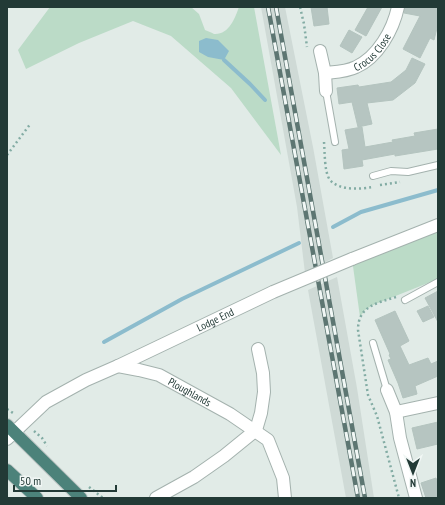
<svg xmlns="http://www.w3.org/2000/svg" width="445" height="505" viewBox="0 0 445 505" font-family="'PT Sans Narrow',sans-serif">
  <rect width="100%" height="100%" fill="#e1ebe7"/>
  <!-- built -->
  <path fill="#cfdad6" d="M 261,7 L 285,7 L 313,147 L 333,258 L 305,273 L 297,207 Z
    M 337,277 L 357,388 L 374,498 L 346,498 L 308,290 Z"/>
  <!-- green -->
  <path fill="#bbdbc7" d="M 50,7 L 191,7 L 199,14 L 205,30 C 208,31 212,33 214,34 C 229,35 235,18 239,7 L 254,7 L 281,155 L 231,88 L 171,36 L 133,21 L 79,43 L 26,69 L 18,50 Z
    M 438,225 L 438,279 L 373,305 L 365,310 L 360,317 L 352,259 Z"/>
  <!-- water -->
  <path fill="#8cbccd" d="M 206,38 L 218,40 L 229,51 L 224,60 L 208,57 L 199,52 L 199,41 Z"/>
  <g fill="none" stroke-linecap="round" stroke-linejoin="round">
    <!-- stream -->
    <path stroke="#8cbccd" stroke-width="4" d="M 224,60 L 250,84 L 265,100
      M 333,227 L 361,212 L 438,190
      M 104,342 L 182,299 L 299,243"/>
  </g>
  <!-- building -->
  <path fill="#b6c5c1" stroke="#b4c4bf" d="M 311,7 L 327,7 L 329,24 L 314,26 Z
    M 368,7 L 382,7 L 366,36 L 355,30 Z
    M 405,7 L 438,7 L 438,24 L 434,40 L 430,38 L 420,58 L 403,49 L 420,16 L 404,13 Z
    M 349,30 L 362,37 L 352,53 L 340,46 Z
    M 412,58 L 425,64 L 415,83 L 393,100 L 367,103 L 372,124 L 358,127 L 352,102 L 339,104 L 337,88 L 358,85 L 359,87 L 391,82 L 406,70 Z
    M 362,127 L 365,147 L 393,142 L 392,140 L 415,136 L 414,133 L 438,129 L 438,149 L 395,156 L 395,154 L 362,160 L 363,166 L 344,169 L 342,150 L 349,149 L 345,130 Z
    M 438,291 L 438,322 L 425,298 Z
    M 428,306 L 434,317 L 423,322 L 417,311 Z
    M 395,311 L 409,341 L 400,346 L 409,365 L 428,358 L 431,364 L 438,361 L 438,376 L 415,386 L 417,394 L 403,398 L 398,383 L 388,360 L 391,359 L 389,355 L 390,354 L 375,320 Z
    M 438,422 L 438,444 L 417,449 L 412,428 Z
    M 436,478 L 438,485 L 438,498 L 426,498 L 421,483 Z"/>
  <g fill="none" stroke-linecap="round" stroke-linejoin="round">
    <defs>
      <path id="service" d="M 326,91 L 335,142
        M 373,176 L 391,171 L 408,172 L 438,165
        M 405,300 L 438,282
        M 373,343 L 387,390"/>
      <g id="minor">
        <path d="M 320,51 L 325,73 L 326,91"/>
        <path id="s1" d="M 325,73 C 335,72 346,72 356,67 C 378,57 393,30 398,7"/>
        <path d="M 352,259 L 438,225"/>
        <path id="s2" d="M 118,366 L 139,370 L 159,375 L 230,414 L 268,440 L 283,478 L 285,498"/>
        <path d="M 387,390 L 396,412 L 400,438 L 416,498"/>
        <path d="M 396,412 L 438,403"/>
        <path id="s3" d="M 7,439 L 46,402 L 86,380 L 118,366 L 273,292"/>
        <path d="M 156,498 L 194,477 L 224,456 L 256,430 L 261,413 L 264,392 L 263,373 L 258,349"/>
      </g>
      <path id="trunk" d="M 7,425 L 81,498
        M 7,470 L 37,498"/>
    </defs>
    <!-- service casing -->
    <use href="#service" stroke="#a4b2ae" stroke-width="8"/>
    <!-- minor casing -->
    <use href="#minor" stroke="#a4b2ae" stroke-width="14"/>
    <!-- trunk casing -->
    <use href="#trunk" stroke="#c1c8c7" stroke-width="14"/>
    <!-- path -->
    <path stroke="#83aca4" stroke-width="2.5" stroke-dasharray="2 3" stroke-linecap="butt" d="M 300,7 L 304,24 L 307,47
      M 324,142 C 325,152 324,172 330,180 C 340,191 360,189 373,187
      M 7,155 L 31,123
      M 380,185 L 400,182
      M 396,297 C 377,303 358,306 358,330 L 368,395 L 377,416 L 399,498
      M 7,409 L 13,413
      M 34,431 L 42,438 L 47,446
      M 89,487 L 103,498"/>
    <!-- service -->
    <use href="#service" stroke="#fff" stroke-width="6"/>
    <!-- minor -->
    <use href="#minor" stroke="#fff" stroke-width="12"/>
    <!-- trunk -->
    <use href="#trunk" stroke="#4c827a" stroke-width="12"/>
    <defs>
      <path id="rail" d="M 268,7 L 358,498
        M 276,7 L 365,498"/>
    </defs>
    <!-- rail casing -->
    <use href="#rail" stroke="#5d7672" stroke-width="4.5"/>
    <!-- rail -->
    <use href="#rail" stroke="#f1f7f5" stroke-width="3" stroke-dasharray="9" stroke-linecap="butt"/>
    <defs>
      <path id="minor-bridge" d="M 273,292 L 352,259"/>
    </defs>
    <!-- minor-bridge casing -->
    <use href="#minor-bridge" stroke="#a4b2ae" stroke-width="14" stroke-linecap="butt"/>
    <!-- minor-bridge -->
    <use href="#minor-bridge" stroke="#fff" stroke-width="12"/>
  </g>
  <g text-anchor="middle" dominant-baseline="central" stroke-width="4" stroke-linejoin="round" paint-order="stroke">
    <!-- street labels -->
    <g font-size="11" fill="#223a36" stroke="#f1f7f5">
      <text stroke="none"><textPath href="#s1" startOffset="54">Crocus Close</textPath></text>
      <text stroke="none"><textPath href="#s3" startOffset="242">Lodge End</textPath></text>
      <text stroke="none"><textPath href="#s2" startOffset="77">Ploughlands</textPath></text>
    </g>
  </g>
  <!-- border -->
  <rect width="445" height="505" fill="none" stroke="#223a36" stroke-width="16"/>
  <!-- north arrow -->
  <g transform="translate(413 473) rotate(180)" stroke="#f1f7f5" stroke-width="3" paint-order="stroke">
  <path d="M0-3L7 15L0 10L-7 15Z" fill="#223a36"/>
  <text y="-6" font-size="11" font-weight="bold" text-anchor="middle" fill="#223a36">N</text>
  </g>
  <!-- scale -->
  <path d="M14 485v6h102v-6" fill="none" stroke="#223a36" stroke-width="2"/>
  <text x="20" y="485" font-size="12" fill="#223a36" stroke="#f1f7f5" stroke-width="3" paint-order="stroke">50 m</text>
</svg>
